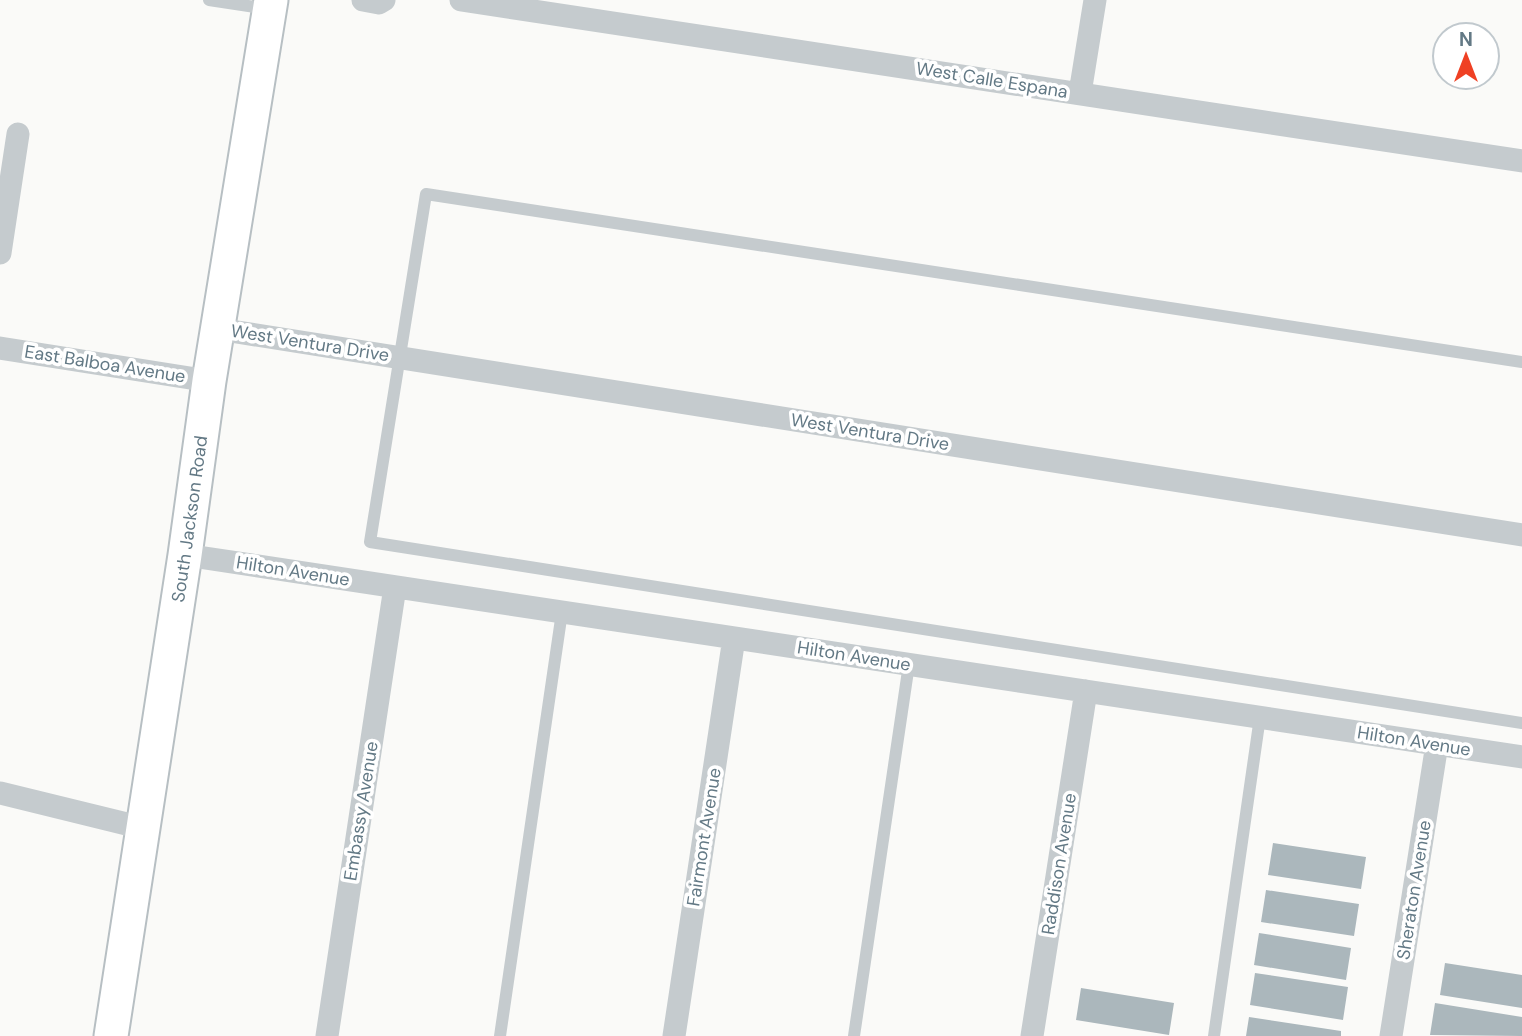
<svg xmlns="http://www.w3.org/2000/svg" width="1522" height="1036" viewBox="0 0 1522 1036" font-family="'DM Sans',sans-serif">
  <rect width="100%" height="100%" fill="#fafaf8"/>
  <!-- building -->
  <path fill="#abb7bc" d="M 1273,843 L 1366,857 L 1361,889 L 1268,875 Z
    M 1266,890 L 1359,904 L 1354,936 L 1261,922 Z
    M 1259,933 L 1351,948 L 1346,980 L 1254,965 Z
    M 1445,963 L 1522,975 L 1522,1008 L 1440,995 Z
    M 1255,973 L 1348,987 L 1343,1020 L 1250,1005 Z
    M 1081,988 L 1174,1003 L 1169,1035 L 1076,1020 Z
    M 1435,1003 L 1522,1017 L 1522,1036 L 1430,1035 Z
    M 1249,1017 L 1341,1031 L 1341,1036 L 1246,1036 Z"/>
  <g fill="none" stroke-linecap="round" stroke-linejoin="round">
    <defs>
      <g id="secondary">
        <path id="s1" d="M 111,1036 L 185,555 L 209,381 L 271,0"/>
      </g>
    </defs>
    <!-- secondary casing -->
    <use href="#secondary" stroke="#b7bfc3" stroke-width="37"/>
    <!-- lane -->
    <path stroke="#c5cbce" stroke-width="12" d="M 209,0 L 268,9
      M 1522,362 L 426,194 L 370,542 L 1522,723
      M 500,1036 L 562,612
      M 854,1036 L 909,664
      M 1214,1036 L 1260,717"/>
    <!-- street -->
    <path stroke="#c5cbce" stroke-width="23" d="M 363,0 L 379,3 L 384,0
      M 461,0 L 1522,161
      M 1080,93 L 1095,0
      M 0,253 L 18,134
      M 218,329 L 1522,535
      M 0,348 L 209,381
      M 185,555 L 1522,757
      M 0,793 L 143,828
      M 327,1036 L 395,587
      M 674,1036 L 734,638
      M 1032,1036 L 1086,691
      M 1391,1036 L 1437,744"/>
    <!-- secondary -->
    <use href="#secondary" stroke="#fff" stroke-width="33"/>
  </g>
  <g text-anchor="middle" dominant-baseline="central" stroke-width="7" stroke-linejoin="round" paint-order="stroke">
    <!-- street labels -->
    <g font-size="18" fill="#637985" stroke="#fff">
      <text transform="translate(992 80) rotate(9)">West Calle Espana</text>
      <text transform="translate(310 343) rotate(9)">West Ventura Drive</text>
      <text transform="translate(105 364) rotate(9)">East Balboa Avenue</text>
      <text transform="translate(870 432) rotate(9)">West Ventura Drive</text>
      <text stroke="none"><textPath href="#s1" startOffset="523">South Jackson Road</textPath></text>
      <text transform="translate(293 571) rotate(9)">Hilton Avenue</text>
      <text transform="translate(854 656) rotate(9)">Hilton Avenue</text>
      <text transform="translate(1414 741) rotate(9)">Hilton Avenue</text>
      <text transform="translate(361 811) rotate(-81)">Embassy Avenue</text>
      <text transform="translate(704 837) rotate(-81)">Fairmont Avenue</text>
      <text transform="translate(1059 864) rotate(-81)">Raddison Avenue</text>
      <text transform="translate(1414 890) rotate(-81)">Sheraton Avenue</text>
    </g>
  </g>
  <!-- north arrow -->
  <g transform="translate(1466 56)"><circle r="33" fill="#ffffff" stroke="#c1c9ce" stroke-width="2"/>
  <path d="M0-5L12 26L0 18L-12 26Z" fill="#ef4023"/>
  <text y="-10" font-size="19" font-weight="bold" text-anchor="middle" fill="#637985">N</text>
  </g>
</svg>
